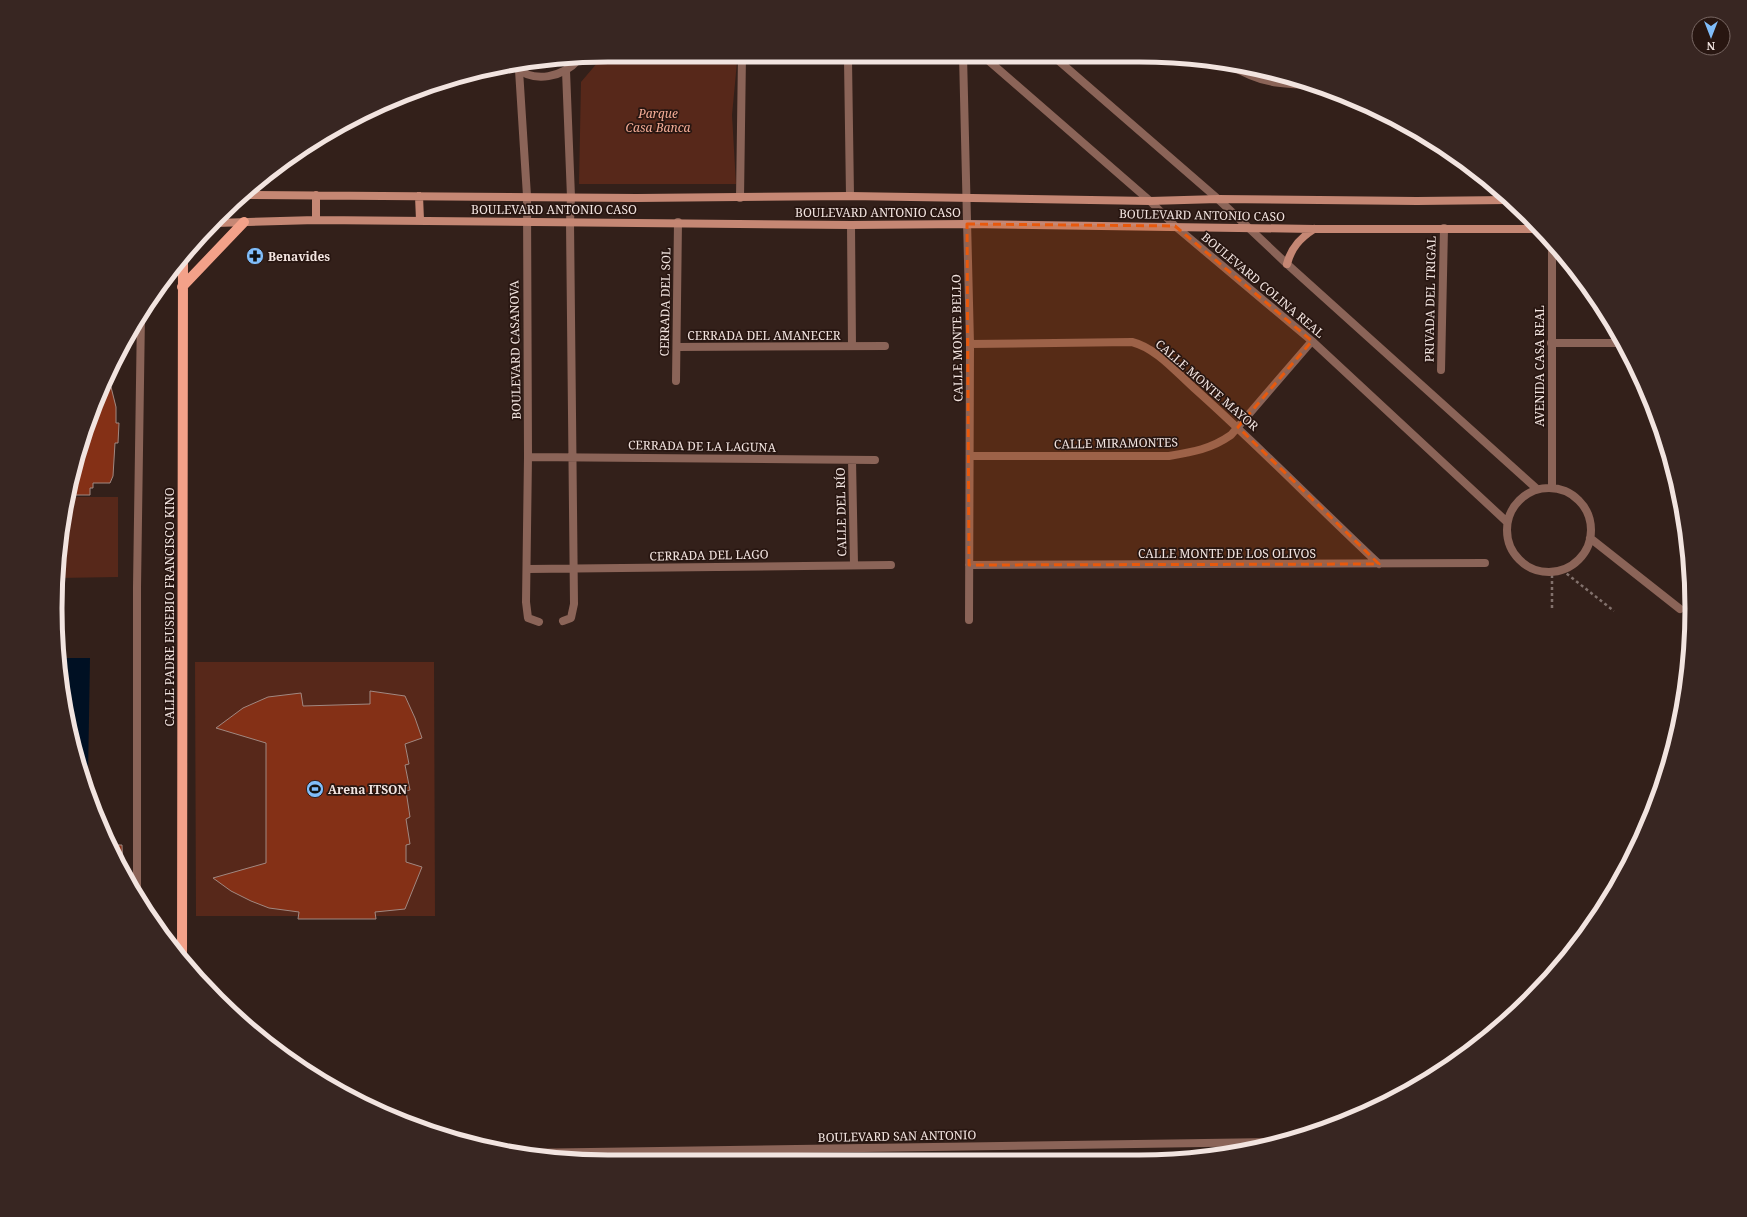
<svg xmlns="http://www.w3.org/2000/svg" width="1747" height="1217" viewBox="0 0 1747 1217" font-family="'Noto Serif',serif">
  <rect width="100%" height="100%" fill="#33201a"/>
  <!-- green -->
  <path fill="#57281a" d="M 606,55 L 731,55 L 737,62 L 732,115 L 736,184 L 579,184 L 581,82 L 598,62 Z
    M 70,497 L 118,497 L 118,577 L 58,578 L 60,536 Z
    M 195,662 L 434,662 L 435,916 L 196,916 Z"/>
  <!-- water -->
  <path fill="#001023" d="M 58,658 L 90,658 L 88,779 L 66,716 Z"/>
  <!-- building -->
  <path fill="#843016" stroke="#a18881" d="M 107,379 L 111,387 L 116,407 L 116,423 L 119,423 L 118,443 L 115,443 L 113,476 L 110,483 L 93,483 L 93,488 L 90,488 L 90,495 L 71,495 L 97,396 Z
    M 370,691 L 405,696 L 415,718 L 422,738 L 405,744 L 409,764 L 405,765 L 410,790 L 406,791 L 410,817 L 406,819 L 410,844 L 406,845 L 406,862 L 422,867 L 405,909 L 375,912 L 376,919 L 298,919 L 299,912 L 269,908 L 251,901 L 231,891 L 213,878 L 266,863 L 266,743 L 216,728 L 243,708 L 268,697 L 301,693 L 303,706 L 370,704 Z
    M 109,845 L 122,845 L 123,872 L 112,854 Z"/>
  <g fill="none" stroke-linecap="round" stroke-linejoin="round">
    <!-- path -->
    <path stroke="#82716c" stroke-width="2.5" stroke-dasharray="3 3" stroke-linecap="butt" d="M 1562,570 L 1614,611
      M 1552,608 L 1552,572"/>
    <!-- minor -->
    <path stroke="#8b6458" stroke-width="8" d="M 963,55 L 970,344 L 969,620
      M 982,55 L 1150,201 L 1175,226 L 1312,341 L 1507,522
      M 1052,55 L 1218,199 L 1287,264 L 1537,489
      M 848,60 L 850,196
      M 1229,64 C 1261,84 1281,84 1318,85
      M 519,70 L 527,196 L 528,457 L 526,602 L 528,618 L 539,622
      M 740,198 L 742,55
      M 851,225 L 852,346
      M 1551,343 L 1621,343
      M 970,344 L 1132,342 C 1156,348 1176,372 1194,388 C 1258,445 1317,506 1379,564
      M 677,347 L 885,346
      M 1441,370 L 1444,228
      M 676,381 L 678,222
      M 970,456 L 1169,456 C 1193,452 1211,449 1231,435 L 1312,341
      M 528,457 L 875,460
      M 852,460 L 854,564
      M1507 530a42 42 0 1 1 84 0a42 42 0 1 1-84 0Z
      M 1552,488 L 1552,244
      M 1590,538 L 1680,609
      M 969,565 L 1485,563
      M 528,569 L 891,565
      M 563,621 L 571,618 L 574,604 L 570,222 L 571,197 L 566,71
      M 137,897 L 137,587 L 141,314
      M 520,1153 L 1275,1142
      M 1110,1162 L 1145,1161"/>
    <!-- tertiary -->
    <path stroke="#8b6458" stroke-width="8" d="M 515,67 C 535,84 563,77 579,59"/>
    <!-- secondary -->
    <path stroke="#c58774" stroke-width="8" d="M 248,195 L 637,198 L 850,196 L 1150,201 L 1218,199 L 1417,201 L 1507,200
      M 316,195 L 316,220
      M 419,196 L 420,220
      M 216,223 L 316,220 L 851,225 L 967,224 L 1314,229 L 1539,229
      M 1287,264 C 1291,248 1300,238 1314,229"/>
    <!-- primary -->
    <path stroke="#f3a189" stroke-width="10" d="M 182,287 L 244,222
      M 182,957 L 183,256"/>
  </g>
  <!-- marked area -->
  <path fill="#e8590c" fill-opacity="0.2" stroke="#e8590c" stroke-width="3" stroke-dasharray="8 5" stroke-linejoin="round" d="M 967,224 L 1175,226 L 1312,341 L 1238,427 L 1379,564 L 969,565 Z"/>
  <!-- icons -->
  <defs>
    <symbol id="pharmacy-disc" viewBox="-11 -11 22 22"><circle r="9.5" fill="#80bdfa" stroke="#281611"/><path d="M-2-6h4v4h4v4h-4v4h-4v-4h-4v-4h4Z" fill="#111"/></symbol>
    <symbol id="stadium-disc" viewBox="-11 -11 22 22"><circle r="9.5" fill="#80bdfa" stroke="#281611"/><path d="M0-5a6.5 5 0 1 0 0 10a6.5 5 0 1 0 0-10ZM-3.5-1.8h7v3.6h-7Z" fill="#111"/></symbol>
  </defs>
  <g fill-rule="evenodd">
    <use href="#pharmacy-disc" x="245" y="246" width="20" height="20"/>
    <use href="#stadium-disc" x="305" y="779" width="20" height="20"/>
  </g>
  <g text-anchor="middle" dominant-baseline="central" stroke-width="3.5" stroke-linejoin="round" paint-order="stroke">
    <!-- park labels -->
    <g font-size="12" font-style="italic" fill="#f5ad97" stroke="#281611">
      <text x="658" y="113">Parque<tspan x="658" dy="14">Casa Banca</tspan></text>
    </g>
    <!-- street labels -->
    <g font-size="12" fill="#f2e4e0" stroke="#281611">
      <text x="554" y="209">BOULEVARD ANTONIO CASO</text>
      <text x="878" y="212">BOULEVARD ANTONIO CASO</text>
      <text transform="translate(1202 215) rotate(1)">BOULEVARD ANTONIO CASO</text>
      <text transform="translate(1263 285) rotate(40)">BOULEVARD COLINA REAL</text>
      <text transform="translate(1430 299) rotate(-89)">PRIVADA DEL TRIGAL</text>
      <text transform="translate(665 302) rotate(-89)">CERRADA DEL SOL</text>
      <text x="764" y="335">CERRADA DEL AMANECER</text>
      <text transform="translate(957 338) rotate(-91)">CALLE MONTE BELLO</text>
      <text transform="translate(515 350) rotate(-91)">BOULEVARD CASANOVA</text>
      <text transform="translate(1539 366) rotate(-90)">AVENIDA CASA REAL</text>
      <text transform="translate(1207 385) rotate(41)">CALLE MONTE MAYOR</text>
      <text transform="translate(1116 443) rotate(-1)">CALLE MIRAMONTES</text>
      <text transform="translate(702 446) rotate(1)">CERRADA DE LA LAGUNA</text>
      <text transform="translate(841 512) rotate(-91)">CALLE DEL RÍO</text>
      <text x="1227" y="553">CALLE MONTE DE LOS OLIVOS</text>
      <text transform="translate(709 555) rotate(-1)">CERRADA DEL LAGO</text>
      <text transform="translate(169 607) rotate(-90)">CALLE PADRE EUSEBIO FRANCISCO KINO</text>
      <text transform="translate(897 1136) rotate(-1)">BOULEVARD SAN ANTONIO</text>
    </g>
    <!-- poi labels -->
    <g font-size="12" font-weight="bold" fill="#f2e4e0" stroke="#281611" text-anchor="start">
      <text x="268" y="256">Benavides</text>
      <text x="328" y="789">Arena ITSON</text>
    </g>
  </g>
  <!-- crop -->
  <path d="M0 0H1747V1217H0ZM608 62H1139A546 546 0 0 1 1685 608V609A546 546 0 0 1 1139 1155H608A546 546 0 0 1 62 609V608A546 546 0 0 1 608 62Z" fill="#382622" fill-rule="evenodd"/>
  <path fill="none" stroke="#f2e4e0" stroke-width="5" d="M608 62H1139A546 546 0 0 1 1685 608V609A546 546 0 0 1 1139 1155H608A546 546 0 0 1 62 609V608A546 546 0 0 1 608 62Z"/>
  <!-- north arrow -->
  <g transform="translate(1711 36) rotate(180)"><circle r="19" fill="#281611" stroke="#796864"/>
  <path d="M0-3L7 15L0 10L-7 15Z" fill="#80bdfa"/>
  <text y="-6" font-size="11" font-weight="bold" text-anchor="middle" fill="#f2e4e0">N</text>
  </g>
</svg>
